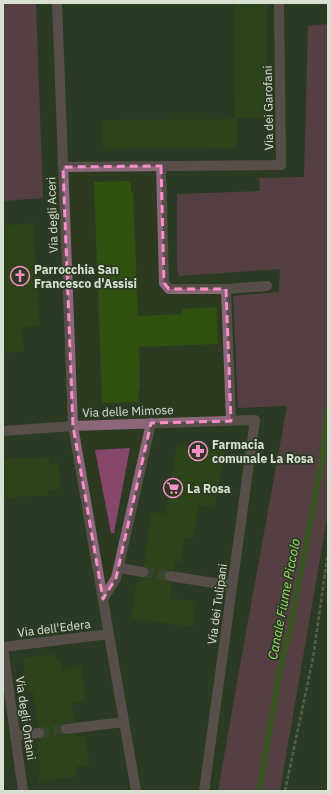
<svg xmlns="http://www.w3.org/2000/svg" width="331" height="794" viewBox="0 0 331 794" font-family="'IBM Plex Sans',sans-serif">
  <rect width="100%" height="100%" fill="#2c3a22"/>
  <!-- green -->
  <path fill="#86476a" d="M 3,3 L 36,3 L 43,198 L 3,201 Z
    M 328,24 L 328,512 L 280,791 L 218,791 L 244,643 L 287,406 L 238,408 L 233,296 L 279,292 L 280,269 L 179,276 L 177,270 L 177,194 L 260,191 L 259,178 L 304,177 L 308,26 Z
    M 130,448 L 114,533 L 111,533 L 95,450 Z"/>
  <g fill="none" stroke-linecap="round" stroke-linejoin="round">
    <!-- stream -->
    <path stroke="#4c7724" stroke-width="6" d="M 259,791 L 280,671 L 290,629 L 322,461 L 328,410"/>
  </g>
  <!-- building -->
  <path fill="#305010" d="M 234,3 L 267,3 L 267,118 L 235,118 Z
    M 237,119 L 237,148 L 103,149 L 103,120 Z
    M 131,181 L 131,192 L 133,192 L 138,316 L 182,314 L 181,309 L 217,307 L 218,344 L 139,347 L 140,390 L 138,390 L 139,402 L 102,403 L 94,182 Z
    M 33,223 L 40,326 L 22,327 L 24,351 L 3,353 L 3,226 Z
    M 177,444 L 224,452 L 214,508 L 198,506 L 194,538 L 184,537 L 181,562 L 175,562 L 174,570 L 167,570 L 164,575 L 166,581 L 172,583 L 170,598 L 196,602 L 193,627 L 131,618 L 136,582 L 142,582 L 142,578 L 148,576 L 149,573 L 149,569 L 144,566 L 151,512 L 165,515 Z
    M 49,457 L 49,464 L 59,463 L 60,489 L 48,490 L 48,495 L 3,498 L 3,459 Z
    M 54,654 L 56,661 L 61,660 L 62,670 L 81,666 L 86,700 L 71,703 L 74,722 L 62,724 L 60,729 L 61,733 L 64,735 L 76,734 L 77,737 L 85,736 L 89,765 L 75,766 L 77,776 L 38,782 L 40,768 L 37,742 L 41,742 L 40,739 L 45,736 L 45,733 L 44,729 L 38,727 L 33,691 L 28,691 L 23,658 Z"/>
  <g fill="none" stroke-linecap="round" stroke-linejoin="round">
    <!-- minor-tunnel -->
    <path stroke="#46533c" stroke-width="10" stroke-dasharray="10 5" stroke-linecap="butt" d="M 143,572 L 170,576
      M 39,733 L 66,729"/>
    <!-- path -->
    <path stroke="#808b78" stroke-width="2.5" stroke-dasharray="4 2" stroke-linecap="butt" d="M 325,3 L 328,3
      M 285,791 L 313,658 L 328,553"/>
    <!-- minor -->
    <path stroke="#8c6679" stroke-width="10" d="M 57,3 L 73,426 L 136,791
      M 161,166 L 164,283 L 169,289 L 226,289 L 267,286
      M 63,167 L 281,165 L 279,3
      M 226,289 L 231,421
      M 3,431 L 73,426 L 255,420 L 204,791
      M 119,568 L 143,572
      M 170,576 L 232,586
      M 103,599 L 116,578 L 151,423
      M 3,647 L 109,634
      M 3,648 L 23,791
      M 66,729 L 124,722
      M 15,736 L 39,733"/>
  </g>
  <!-- marked area -->
  <path d="M0 0H331V794H0ZM 161,166 L 164,283 L 169,289 L 226,289 L 231,421 L 151,423 L 116,578 L 103,599 L 73,426 L 63,167 Z" fill="#2c3a22" fill-opacity=".55" fill-rule="evenodd"/>
  <path fill="none" stroke="#f98fc9" stroke-width="3" stroke-dasharray="8 5" stroke-linejoin="round" d="M 161,166 L 164,283 L 169,289 L 226,289 L 231,421 L 151,423 L 116,578 L 103,599 L 73,426 L 63,167 Z"/>
  <!-- icons -->
  <defs>
    <symbol id="church-ring" viewBox="-11 -11 22 22"><circle r="9.5" fill="#2c3a22" stroke="#f98fc9" stroke-width="1.5"/><path d="M-1.2-6h2.4v3.5h3.3v2.4h-3.3V6h-2.4V-.1h-3.3v-2.4h3.3Z" fill="#f98fc9"/></symbol>
    <symbol id="pharmacy-ring" viewBox="-11 -11 22 22"><circle r="9.5" fill="#2c3a22" stroke="#f98fc9" stroke-width="1.5"/><path d="M-2-6h4v4h4v4h-4v4h-4v-4h-4v-4h4Z" fill="#f98fc9"/></symbol>
    <symbol id="supermarket-ring" viewBox="-11 -11 22 22"><circle r="9.5" fill="#2c3a22" stroke="#f98fc9" stroke-width="1.5"/><path d="M-6-5.5h2.5l.6 2H6L4.5 2H-2.5L-4.4-4H-6ZM-1.5 3.2a1.3 1.3 0 1 0 .1 0ZM3 3.2a1.3 1.3 0 1 0 .1 0Z" fill="#f98fc9"/></symbol>
  </defs>
  <g fill-rule="evenodd">
    <use href="#church-ring" x="9" y="265" width="22" height="22"/>
    <use href="#pharmacy-ring" x="187" y="440" width="22" height="22"/>
    <use href="#supermarket-ring" x="162" y="477" width="22" height="22"/>
  </g>
  <g text-anchor="middle" dominant-baseline="central" stroke-width="3.5" stroke-linejoin="round" paint-order="stroke">
    <!-- street labels -->
    <g font-size="12" fill="#d8e0d2" stroke="#2c3a22">
      <text transform="translate(268 108) rotate(-91)">Via dei Garofani</text>
      <text transform="translate(52 215) rotate(-92)">Via degli Aceri</text>
      <text transform="translate(128 411) rotate(-2)">Via delle Mimose</text>
      <text transform="translate(217 604) rotate(-82)">Via dei Tulipani</text>
      <text transform="translate(54 628) rotate(-7)">Via dell'Edera</text>
      <text transform="translate(26 718) rotate(82)">Via degli Ontani</text>
    </g>
    <!-- poi labels -->
    <g font-size="12" font-weight="bold" fill="#d8e0d2" stroke="#2c3a22" text-anchor="start">
      <text x="34" y="269">Parrocchia San<tspan x="34" dy="14">Francesco d'Assisi</tspan></text>
      <text x="212" y="444">Farmacia<tspan x="212" dy="14">comunale La Rosa</tspan></text>
      <text x="187" y="488">La Rosa</text>
    </g>
    <!-- water labels -->
    <g font-size="13" font-style="italic" fill="#9eda6e" stroke="#2c3a22">
      <text transform="translate(284 599) rotate(-79)">Canale Fiume Piccolo</text>
    </g>
  </g>
  <!-- border -->
  <rect width="331" height="794" fill="none" stroke="#d8e0d2" stroke-width="8"/>
</svg>
